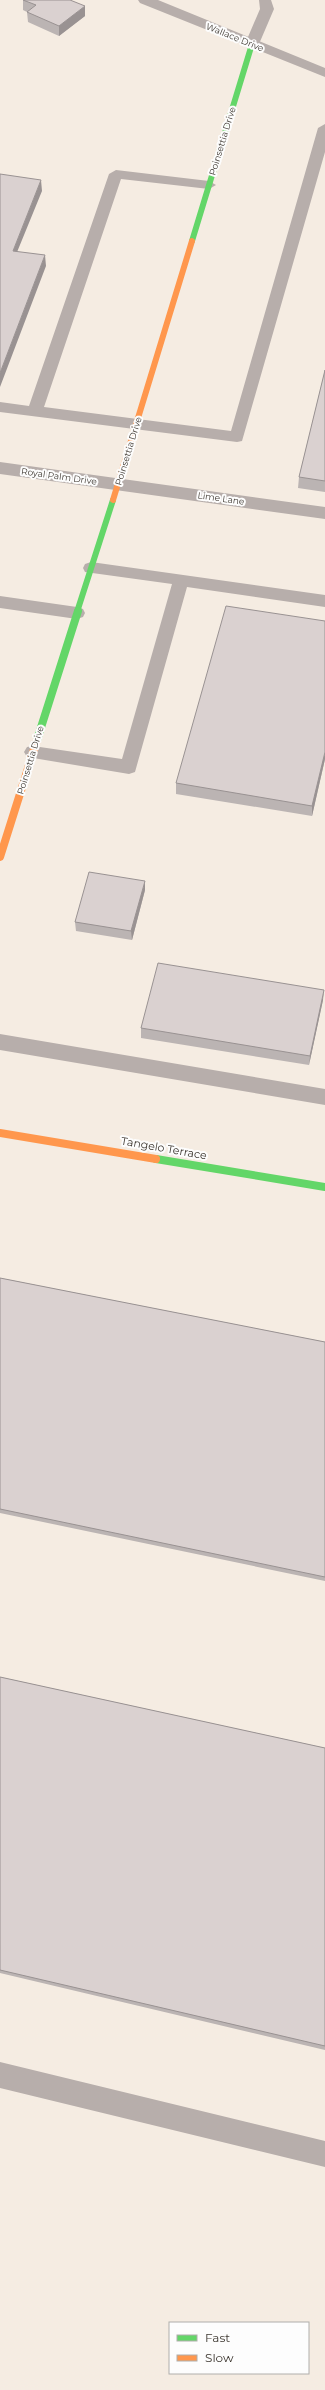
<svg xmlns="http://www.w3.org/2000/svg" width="325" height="2390" viewBox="0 0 325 2390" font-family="Montserrat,sans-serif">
  <rect width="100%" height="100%" fill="#f5ece2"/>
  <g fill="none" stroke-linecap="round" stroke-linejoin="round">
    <!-- lane -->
    <path fill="#b7aeab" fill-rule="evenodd" d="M 259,0 L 271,0 L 274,9 L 259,44 L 252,48 L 245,44 L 260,9 Z
      M 325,124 L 325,152 L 242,441 L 237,442 L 0,412 L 0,402 L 29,406 L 109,174 L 116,170 L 209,181 L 216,185 L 209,189 L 121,179 L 44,407 L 231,431 L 318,128 Z
      M 91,562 L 325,595 L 325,607 L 187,587 L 135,772 L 129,774 L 27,757 L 24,752 L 27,747 L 33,746 L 122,759 L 172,584 L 85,572 L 83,568 L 85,564 Z
      M 0,596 L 77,607 L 83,609 L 85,613 L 83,617 L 77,619 L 0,608 Z
      M 0,1034 L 325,1089 L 325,1105 L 0,1050 Z
      M 0,2062 L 325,2141 L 325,2167 L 0,2088 Z"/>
    <!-- street -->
    <path fill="#b7aeab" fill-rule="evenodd" d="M 138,0 L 158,0 L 325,68 L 325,77 L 140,3 Z
      M 0,462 L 325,507 L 325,519 L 0,474 Z"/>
    <!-- fast-far1 -->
    <path stroke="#63d668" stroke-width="6" d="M 192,241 L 252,44
      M 77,612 L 113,500"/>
    <!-- fast -->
    <path stroke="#63d668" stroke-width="8" d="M 37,740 L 78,611
      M 156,1159 L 325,1187"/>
    <!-- slow-far1 -->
    <path stroke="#ff974d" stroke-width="6" d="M 113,500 L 192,241"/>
    <!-- slow -->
    <path stroke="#ff974d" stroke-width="8" d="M 0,857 L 37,740
      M 0,1133 L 156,1159"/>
  </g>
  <!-- wall -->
  <path fill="#bbb4b3" d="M 23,0 L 85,16 L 59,36 L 28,22 L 27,12 L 23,10 Z
    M 325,370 L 325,492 L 298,488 L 299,477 Z
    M 325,759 L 312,816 L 176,794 L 176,783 Z
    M 145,890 L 132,940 L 76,931 L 75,922 Z
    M 323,1000 L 309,1065 L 141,1038 L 141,1028 Z
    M 0,1278 L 325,1342 L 325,1581 L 0,1513 Z
    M 0,1677 L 325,1748 L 325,2050 L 0,1973 Z"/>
  <!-- shaded-wall -->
  <path fill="#999292" d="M 85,6 L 85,16 L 59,36 L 59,26 Z
    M 41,180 L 42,191 L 13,262 L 13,251 Z
    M 45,255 L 46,266 L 0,387 L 0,373 Z
    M 325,752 L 325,759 L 312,816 L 312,806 Z
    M 145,881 L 145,890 L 132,940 L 131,931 Z
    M 324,990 L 323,1000 L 309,1065 L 310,1056 Z"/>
  <!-- building -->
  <path fill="#dad1d0" stroke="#999292" d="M 23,0 L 70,0 L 85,6 L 59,26 L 27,12 L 36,5 Z
    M 0,174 L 41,180 L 13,251 L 45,255 L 0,373 Z
    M 325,370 L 325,481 L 299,477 Z
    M 226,606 L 325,621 L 325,752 L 312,806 L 176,783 Z
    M 89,872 L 145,881 L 131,931 L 75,922 Z
    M 158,963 L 324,990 L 310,1056 L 141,1028 Z
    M 0,1278 L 325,1342 L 325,1577 L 0,1509 Z
    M 0,1677 L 325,1748 L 325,2046 L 0,1970 Z"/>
  <g text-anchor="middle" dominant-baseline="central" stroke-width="4" stroke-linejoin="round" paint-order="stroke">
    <!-- far-street labels -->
    <g font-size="9" fill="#3d3730" stroke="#fdfdfd">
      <text transform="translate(235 37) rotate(22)">Wallace Drive</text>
      <text transform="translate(222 141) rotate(-73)">Poinsettia Drive</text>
      <text transform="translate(128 451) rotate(-73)">Poinsettia Drive</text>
      <text transform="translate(59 476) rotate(8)">Royal Palm Drive</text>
      <text transform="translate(221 498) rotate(8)">Lime Lane</text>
      <text transform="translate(30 760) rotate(-73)">Poinsettia Drive</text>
    </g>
    <!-- street labels -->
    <g font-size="11" fill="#3d3730" stroke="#fdfdfd">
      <text transform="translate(164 1148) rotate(10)">Tangelo Terrace</text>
    </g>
  </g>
  <!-- legend -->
  <rect x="169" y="2322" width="140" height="52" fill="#fdfdfd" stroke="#b0aeab"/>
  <rect x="177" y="2335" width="20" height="6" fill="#63d668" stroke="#b0aeab"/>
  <text x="205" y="2342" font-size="12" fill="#3d3730">Fast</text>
  <rect x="177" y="2355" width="20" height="6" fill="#ff974d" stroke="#b0aeab"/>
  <text x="205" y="2362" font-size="12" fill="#3d3730">Slow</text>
</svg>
